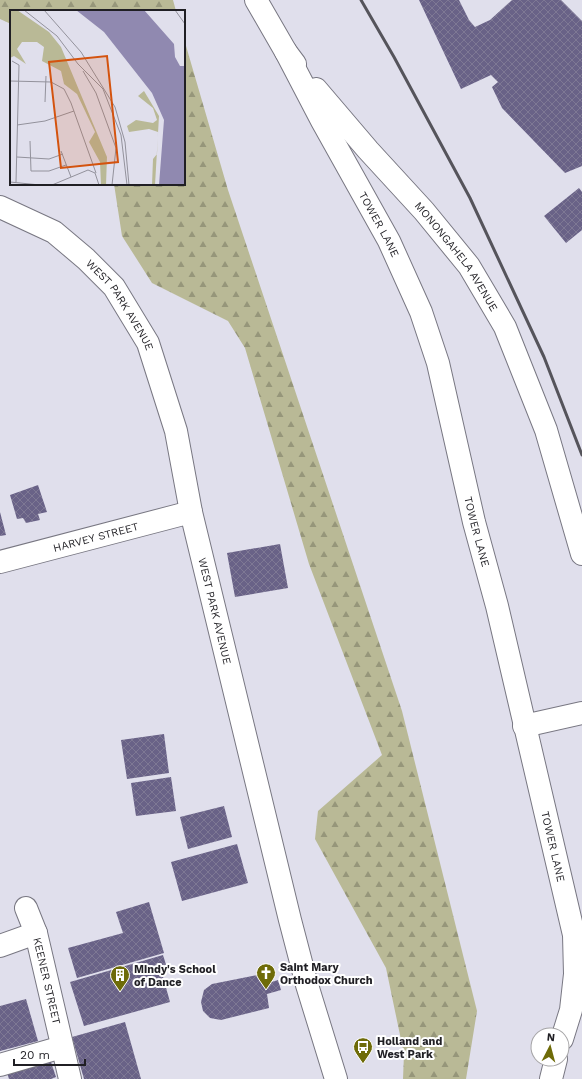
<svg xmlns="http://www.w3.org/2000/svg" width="582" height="1079" viewBox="0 0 582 1079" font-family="'Work Sans',sans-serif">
  <defs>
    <pattern id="forest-firs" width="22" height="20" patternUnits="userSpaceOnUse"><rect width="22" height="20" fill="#b9b996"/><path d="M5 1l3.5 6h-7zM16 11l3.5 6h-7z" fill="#96967a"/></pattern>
    <pattern id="building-cross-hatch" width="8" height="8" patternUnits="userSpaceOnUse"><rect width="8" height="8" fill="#696287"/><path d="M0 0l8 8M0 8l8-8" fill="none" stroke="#7e7894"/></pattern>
  </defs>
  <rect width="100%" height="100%" fill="#e0dfec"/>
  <!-- forest -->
  <path fill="url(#forest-firs)" d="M 0,0 L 173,0 L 176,11 L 11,11 L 11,24 L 0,19 Z
    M 184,39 L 228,190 L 402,711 L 477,1011 L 466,1079 L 403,1079 L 404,1054 L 386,968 L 315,839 L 318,811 L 382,755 L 309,564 L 245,348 L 228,321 L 152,283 L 122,236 L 114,184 L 184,184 Z"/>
  <!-- building -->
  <path fill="url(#building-cross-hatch)" d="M 419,0 L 459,0 L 469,20 L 475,27 L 490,20 L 512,0 L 561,0 L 582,21 L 582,166 L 565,173 L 502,108 L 492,87 L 498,82 L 491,75 L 461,89 Z
    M 579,188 L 582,192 L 582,230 L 566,243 L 544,216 Z
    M 38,485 L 47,512 L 38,514 L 40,520 L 26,523 L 23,518 L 17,519 L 10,495 Z
    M 0,512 L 6,535 L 0,536 Z
    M 280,544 L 288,588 L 235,597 L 227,553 Z
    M 164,734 L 169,773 L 127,779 L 121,740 Z
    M 171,777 L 176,811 L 136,816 L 131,783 Z
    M 224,806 L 232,837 L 188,849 L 180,817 Z
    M 237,844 L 248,883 L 182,901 L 171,862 Z
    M 149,902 L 164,953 L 77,978 L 68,948 L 123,933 L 116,912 Z
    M 163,955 L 168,971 L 162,973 L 170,1002 L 84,1026 L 70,982 Z
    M 263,974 L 265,984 L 278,980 L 281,990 L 267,994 L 269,1008 L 221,1020 L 210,1018 L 203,1011 L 201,1002 L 204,990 L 212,984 Z
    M 26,999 L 38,1041 L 0,1051 L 0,1006 Z
    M 125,1022 L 141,1079 L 84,1079 L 72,1037 Z
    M 49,1056 L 56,1077 L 51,1079 L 9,1079 L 6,1069 Z"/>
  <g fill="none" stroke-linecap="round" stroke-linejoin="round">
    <defs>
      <g id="minor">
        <path d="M 256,0 L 286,52 L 295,64"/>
        <path id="s1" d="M 286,52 L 322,121 L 389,241 L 421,312 L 438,363 L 474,522 L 497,606 L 574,935 L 575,974 L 571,1010 L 562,1039"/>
        <path id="s2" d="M 316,89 L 368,150 L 424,211 L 469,266 L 505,327 L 546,430 L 582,554"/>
        <path id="s3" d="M 0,207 L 54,232 L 86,259 L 114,287 L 148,343 L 176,431 L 191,512 L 290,920 L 307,985 L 336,1079"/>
        <path id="s4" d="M 0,562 L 191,512"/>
        <path d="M 524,726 L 582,713"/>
        <path id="s5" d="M 26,908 L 36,933 L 70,1079"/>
        <path d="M 0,946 L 36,933"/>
        <path d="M 0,1065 L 62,1047"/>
        <path d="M 551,1079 L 556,1059"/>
      </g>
    </defs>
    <!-- minor casing -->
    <use href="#minor" stroke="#787782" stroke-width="24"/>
    <!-- minor -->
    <use href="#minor" stroke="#fff" stroke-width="22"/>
    <!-- rail -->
    <path stroke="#55545b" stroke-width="3" d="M 361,0 L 394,57 L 470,198 L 544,357 L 582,455"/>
  </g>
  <!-- icons -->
  <defs>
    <symbol id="church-pin" viewBox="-11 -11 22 30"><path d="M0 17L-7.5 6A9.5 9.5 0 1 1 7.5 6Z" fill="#6e6b08" stroke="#fff"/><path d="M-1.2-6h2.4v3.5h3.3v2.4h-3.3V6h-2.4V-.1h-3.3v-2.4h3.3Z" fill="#fff"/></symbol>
    <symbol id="building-pin" viewBox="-11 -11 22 30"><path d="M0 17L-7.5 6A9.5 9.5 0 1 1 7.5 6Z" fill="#6e6b08" stroke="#fff"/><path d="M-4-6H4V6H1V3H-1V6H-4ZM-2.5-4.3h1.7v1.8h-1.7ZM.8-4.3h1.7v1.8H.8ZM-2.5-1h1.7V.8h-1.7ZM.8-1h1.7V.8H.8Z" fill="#fff"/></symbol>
    <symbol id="bus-pin" viewBox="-11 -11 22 30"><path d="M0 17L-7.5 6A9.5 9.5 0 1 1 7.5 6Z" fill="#6e6b08" stroke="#fff"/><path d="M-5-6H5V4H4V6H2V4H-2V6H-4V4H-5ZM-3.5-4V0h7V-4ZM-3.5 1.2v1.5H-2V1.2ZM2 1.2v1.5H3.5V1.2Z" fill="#fff"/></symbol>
  </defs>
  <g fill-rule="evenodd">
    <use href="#church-pin" x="255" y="962" width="22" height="30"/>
    <use href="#building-pin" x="109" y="964" width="22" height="30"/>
    <use href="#bus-pin" x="352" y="1036" width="22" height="30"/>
  </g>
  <g text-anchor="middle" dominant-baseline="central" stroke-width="4" stroke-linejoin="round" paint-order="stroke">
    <!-- street labels -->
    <g font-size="11" fill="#201f24" stroke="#fff">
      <text stroke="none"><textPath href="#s1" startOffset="196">TOWER LANE</textPath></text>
      <text stroke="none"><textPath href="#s2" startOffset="219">MONONGAHELA AVENUE</textPath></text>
      <text stroke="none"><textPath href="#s3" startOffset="159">WEST PARK AVENUE</textPath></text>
      <text stroke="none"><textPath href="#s1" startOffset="520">TOWER LANE</textPath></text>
      <text stroke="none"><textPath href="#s4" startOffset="99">HARVEY STREET</textPath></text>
      <text stroke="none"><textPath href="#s3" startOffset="483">WEST PARK AVENUE</textPath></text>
      <text stroke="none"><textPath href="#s1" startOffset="844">TOWER LANE</textPath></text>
      <text stroke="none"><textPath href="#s5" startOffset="76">KEENER STREET</textPath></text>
    </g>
    <!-- poi labels -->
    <g font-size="11" font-weight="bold" fill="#201f24" stroke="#fff" text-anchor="start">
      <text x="280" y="967">Saint Mary<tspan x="280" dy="13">Orthodox Church</tspan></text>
      <text x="134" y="969">Mindy's School<tspan x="134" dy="13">of Dance</tspan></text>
      <text x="377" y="1041">Holland and<tspan x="377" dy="13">West Park</tspan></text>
    </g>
  </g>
  <!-- overview -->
  <g transform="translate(10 10)">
    <rect width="175" height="175" fill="#e0dfec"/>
    <path d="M 0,0 L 7,0 L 39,22 L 51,37 L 97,147 L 96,175 L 91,175 L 90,152 L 79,132 L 85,122 L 67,84 L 54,74 L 51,61 L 32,51 L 34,37 L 27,32 L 12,32 L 7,39 L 16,54 L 4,46 L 0,48 ZM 134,81 L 149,106 L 145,175 L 142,175 L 143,149 L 147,144 L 148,122 L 139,119 L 119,122 L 117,116 L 126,110 L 143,113 L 147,110 L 143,98 L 128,86 Z" fill="#b9b996"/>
    <path d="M 66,0 L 134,0 L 164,34 L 165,47 L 170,56 L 175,56 L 175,175 L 149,175 L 154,110 L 142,83 L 94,22 Z" fill="#9089b0"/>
    <path fill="none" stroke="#93929c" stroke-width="1" d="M 14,0 L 47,26 L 68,54 L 93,79 L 111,125 L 117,175M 34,0 L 71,42 L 105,97 L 115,132 L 119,175M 165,0 L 175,14M 2,51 L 9,55 L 6,172M 73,61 L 86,83 L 106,138 L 102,175M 0,71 L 41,72 L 54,79 L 61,93 L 86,163M 35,92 L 36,66M 7,115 L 35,111 L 64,101M 20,131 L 21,161 L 39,161 L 56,155M 51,141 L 61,167M 7,147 L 39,149 L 53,144M 0,172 L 30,175M 42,175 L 78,160 L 85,163 L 89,175"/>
    <path fill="#d4530e" fill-opacity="0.15" stroke="#d4530e" stroke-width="2" d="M 97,46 L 108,152 L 51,158 L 39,52 Z"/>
    <rect width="175" height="175" fill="none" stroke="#201f24" stroke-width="2"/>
  </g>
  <!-- north arrow -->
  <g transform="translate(550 1047) rotate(6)"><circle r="19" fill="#ffffff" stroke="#a6a5a7"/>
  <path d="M0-3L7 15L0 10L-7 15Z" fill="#6e6b08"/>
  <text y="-6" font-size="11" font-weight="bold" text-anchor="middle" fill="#201f24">N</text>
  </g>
  <!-- scale -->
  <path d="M14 1059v6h71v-6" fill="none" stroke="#201f24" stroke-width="2"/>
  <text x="20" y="1059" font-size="12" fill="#201f24" stroke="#ffffff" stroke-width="3" paint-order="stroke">20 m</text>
</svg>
